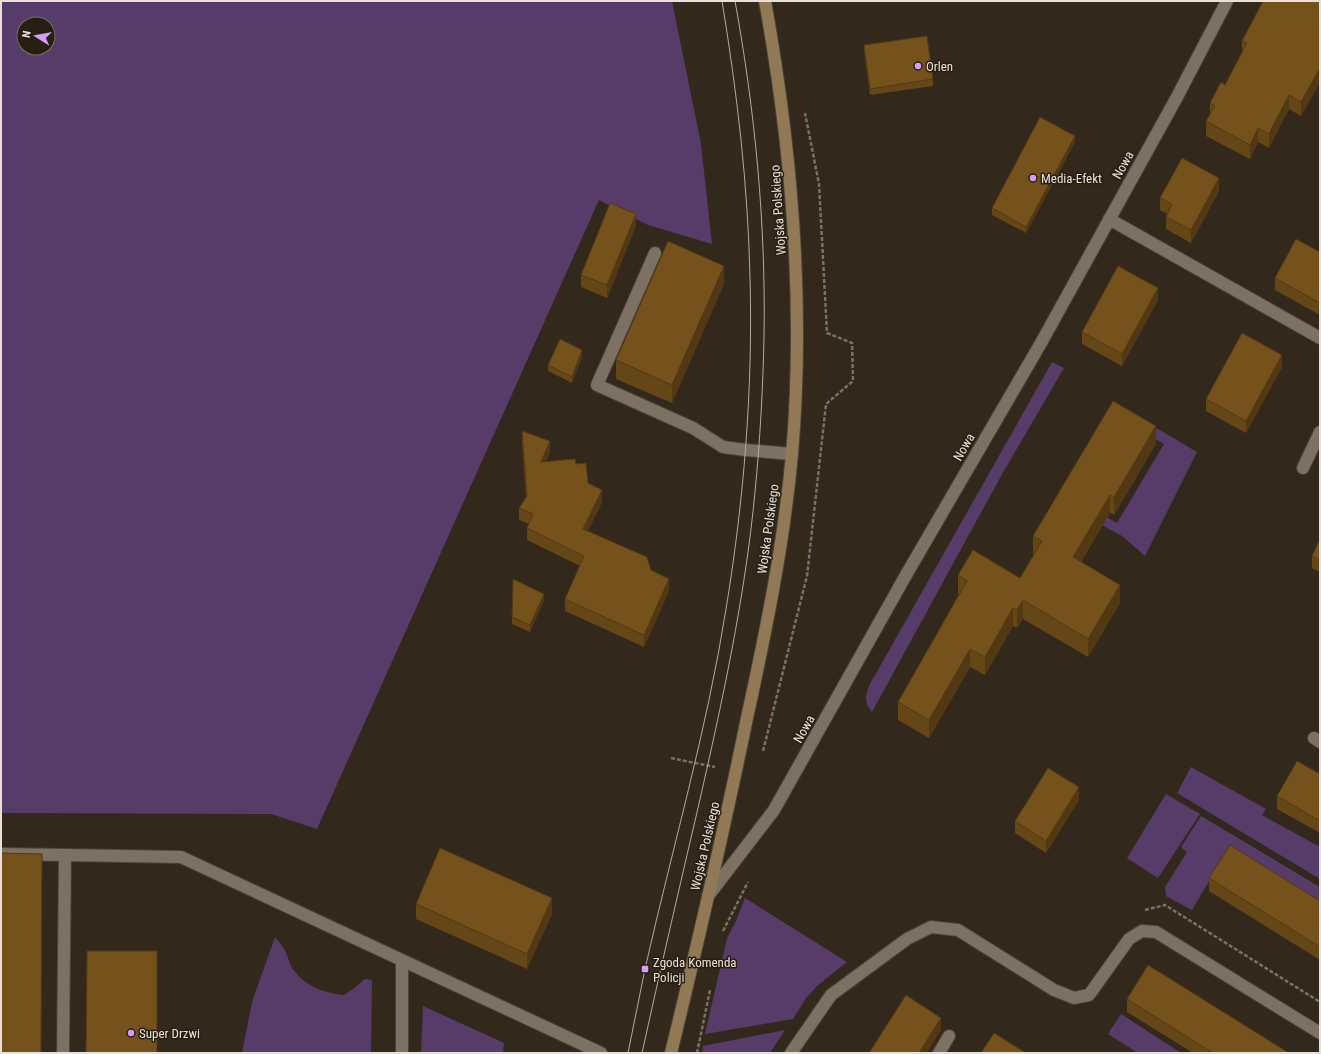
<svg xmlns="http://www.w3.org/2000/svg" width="1321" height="1054" viewBox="0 0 1321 1054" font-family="'Roboto Condensed',sans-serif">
  <rect width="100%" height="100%" fill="#32281c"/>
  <!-- green -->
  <path fill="#573c69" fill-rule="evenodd" d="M 1,1 L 672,1 L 701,144 L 712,244 L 648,225 L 599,200 L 317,829 L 271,814 L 1,813 ZM 24,24 L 48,24 L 48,48 L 24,48 Z
    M 1052,362 L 1064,368 L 1001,476 L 872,712 C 864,703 865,695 870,684 Z
    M 1129,412 L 1197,452 L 1145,556 L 1122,536 L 1069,507 L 1074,498 L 1117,523 L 1164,444 L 1123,420 Z
    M 1191,767 L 1266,809 L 1262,815 L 1320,847 L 1320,879 L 1177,793 Z
    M 1166,794 L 1200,814 L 1158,878 L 1127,858 Z
    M 1201,816 L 1320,887 L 1320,907 L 1228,849 L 1192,910 L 1166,896 L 1165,887 L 1187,852 L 1181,847 Z
    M 745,898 L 847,962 L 817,986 L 806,998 L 793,1019 L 705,1034 L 727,938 L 736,921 Z
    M 275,937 C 278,941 282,945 284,949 C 287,954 289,961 291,966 C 302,985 323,993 344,995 L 353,989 L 365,979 L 372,980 L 371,1053 L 242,1053 L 252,1002 Z
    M 423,1006 L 504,1043 L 503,1053 L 421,1053 Z
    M 1121,1014 L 1181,1053 L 1138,1053 L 1108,1034 Z
    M 785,1030 L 770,1053 L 702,1053 L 703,1046 Z"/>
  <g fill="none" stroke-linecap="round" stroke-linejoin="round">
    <defs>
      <path id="lane" d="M 655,253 L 597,385 L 693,428 L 723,447 L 746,450 L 792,454
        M 1314,738 L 1320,742
        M 1,854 L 65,855
        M 63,1053 L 65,855 L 181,857 L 601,1053
        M 402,1053 L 402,960
        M 791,1053 L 831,995 L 907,939 L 931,927 L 958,930 L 1054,990 L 1074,998 L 1089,995 L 1129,939 L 1142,931 L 1156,932 L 1320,1033"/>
      <path id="street" d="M 1109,219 L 1320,338
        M 1303,468 L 1320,432
        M 708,896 L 774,810 L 906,575 L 1041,343 L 1177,97 L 1227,1
        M 939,1053 L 949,1036"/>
      <path id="secondary" d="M 671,1053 C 698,942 724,830 747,718 C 766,631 784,543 792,454 C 805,303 792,150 765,1"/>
    </defs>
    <!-- lane casing -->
    <use href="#lane" stroke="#4b4339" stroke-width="14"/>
    <!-- street casing -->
    <use href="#street" stroke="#4b4339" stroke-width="14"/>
    <!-- secondary casing -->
    <use href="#secondary" stroke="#4b4339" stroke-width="14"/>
    <!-- path -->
    <path stroke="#7a7166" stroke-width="2.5" stroke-dasharray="4 2" stroke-linecap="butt" d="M 763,751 L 807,576 L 826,404 L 853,381 L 852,343 L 827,333 L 819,184 L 805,113
      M 671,758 L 715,767
      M 1145,910 L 1165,905 L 1320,1002
      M 723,931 L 748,882
      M 697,1053 L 710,990"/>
    <!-- lane -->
    <use href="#lane" stroke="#7c7163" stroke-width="12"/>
    <!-- street -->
    <use href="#street" stroke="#7c7163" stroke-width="12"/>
    <!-- secondary -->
    <use href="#secondary" stroke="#927956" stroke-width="12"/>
    <!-- tram -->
    <path stroke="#b3aba2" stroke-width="1" d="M 628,1053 C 634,1025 639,997 645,969 C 672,849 707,730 726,609 C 744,500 753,388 750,278 C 748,185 737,92 722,1
      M 642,1053 C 660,971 679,889 698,808 C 722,703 745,598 755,492 C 760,440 763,388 764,337 C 766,224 755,111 735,1"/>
  </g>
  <!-- wall -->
  <path fill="#654617" d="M 1320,1 L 1320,82 L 1301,116 L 1289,109 L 1269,148 L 1258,142 L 1250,159 L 1206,136 L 1206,121 L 1210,115 L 1210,103 L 1225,85 L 1242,52 L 1242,41 Z
    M 864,45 L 933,79 L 933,86 L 870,95 L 864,51 Z
    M 1075,142 L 1026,233 L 992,215 L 992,208 Z
    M 1219,191 L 1191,243 L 1166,229 L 1166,217 L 1167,214 L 1160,210 L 1160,198 Z
    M 636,226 L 607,298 L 581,287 L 581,275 Z
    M 1320,252 L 1320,315 L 1275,290 L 1275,278 Z
    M 724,284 L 672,403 L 616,379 L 616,360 Z
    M 1158,300 L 1122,366 L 1082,344 L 1082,332 Z
    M 582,357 L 572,383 L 548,371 L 548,365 Z
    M 1282,367 L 1246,433 L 1206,411 L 1206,399 Z
    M 522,431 L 550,452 L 546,461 L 576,464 L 588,483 L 602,502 L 588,531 L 651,570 L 669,591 L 644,647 L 565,611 L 565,599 L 580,566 L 527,540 L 527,528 L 529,524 L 519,520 L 519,508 L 526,497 L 522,443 Z
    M 1156,444 L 1114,515 L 1110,513 L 1081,562 L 1120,603 L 1088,657 L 1023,619 L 1017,628 L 1013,626 L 985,675 L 970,667 L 929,738 L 898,720 L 898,702 L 959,594 L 958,593 L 958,575 L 1020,578 L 1034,555 L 1033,554 L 1033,536 Z
    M 1320,540 L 1320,572 L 1312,568 L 1312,556 Z
    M 544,600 L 530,632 L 512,624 L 512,617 Z
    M 1320,774 L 1320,833 L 1277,809 L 1277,796 Z
    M 1079,800 L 1046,853 L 1015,833 L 1015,821 Z
    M 1209,878 L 1320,901 L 1320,960 L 1209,891 Z
    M 416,904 L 552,914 L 527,969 L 416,919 Z
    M 1127,999 L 1289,1053 L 1193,1053 L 1127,1012 Z"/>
  <!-- shaded-wall -->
  <path fill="#523913" d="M 1320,68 L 1320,82 L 1301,116 L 1301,102 Z
    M 1289,95 L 1289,109 L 1269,148 L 1269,134 Z
    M 1258,128 L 1258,142 L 1250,159 L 1250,145 Z
    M 1075,136 L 1075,142 L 1026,233 L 1026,227 Z
    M 1219,178 L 1219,191 L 1191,243 L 1191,230 Z
    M 636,214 L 636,226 L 607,298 L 607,285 Z
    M 724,266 L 724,284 L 672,403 L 672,385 Z
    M 1158,288 L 1158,300 L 1122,366 L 1122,354 Z
    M 582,350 L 582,357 L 572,383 L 572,377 Z
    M 1282,355 L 1282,367 L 1246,433 L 1246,421 Z
    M 1156,426 L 1156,444 L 1114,515 L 1114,497 Z
    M 550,441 L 550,452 L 541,474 L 541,462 Z
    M 602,490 L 602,502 L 583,541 L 583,529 Z
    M 1110,495 L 1110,513 L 1073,575 L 1073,557 Z
    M 669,579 L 669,591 L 644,647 L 644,635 Z
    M 1120,585 L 1120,603 L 1088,657 L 1088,639 Z
    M 544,594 L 544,600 L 530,632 L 530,625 Z
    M 1023,600 L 1023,619 L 1017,628 L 1017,610 Z
    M 1013,608 L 1013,626 L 985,675 L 985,657 Z
    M 970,649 L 970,667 L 929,738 L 929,720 Z
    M 1079,787 L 1079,800 L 1046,853 L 1046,841 Z
    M 552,898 L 552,914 L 527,969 L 527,954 Z
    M 941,1018 L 941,1030 L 927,1053 L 919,1053 Z"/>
  <!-- building -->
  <path fill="#75511b" stroke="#523913" d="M 1263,1 L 1320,1 L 1320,68 L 1301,102 L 1289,95 L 1269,134 L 1258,128 L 1250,145 L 1206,121 L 1215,106 L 1210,103 L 1221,82 L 1225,85 L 1247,43 L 1242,41 Z
    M 927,36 L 933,79 L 870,89 L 864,45 Z
    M 1040,117 L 1075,136 L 1026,227 L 992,208 Z
    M 1182,158 L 1219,178 L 1191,230 L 1166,217 L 1172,204 L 1160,198 Z
    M 610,203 L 636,214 L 607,285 L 581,275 Z
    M 1296,239 L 1320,252 L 1320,303 L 1275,278 Z
    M 668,241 L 724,266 L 672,385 L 616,360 Z
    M 1118,266 L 1158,288 L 1122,354 L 1082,332 Z
    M 1242,333 L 1282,355 L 1246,421 L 1206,399 Z
    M 560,339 L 582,350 L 572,377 L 548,365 Z
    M 1113,401 L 1156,426 L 1114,497 L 1110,495 L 1073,557 L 1120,585 L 1088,639 L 1023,600 L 1017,610 L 1013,608 L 985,657 L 970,649 L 929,720 L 898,702 L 967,581 L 958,575 L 973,550 L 1020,578 L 1042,541 L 1033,536 Z
    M 522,431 L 550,441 L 541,462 L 575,459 L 576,464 L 586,463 L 588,483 L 602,490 L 583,529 L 647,557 L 651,570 L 669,579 L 644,635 L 565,599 L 584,556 L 527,528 L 533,514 L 519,508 L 527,496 Z
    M 1320,539 L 1320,560 L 1312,556 Z
    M 513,579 L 544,594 L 530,625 L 512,617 Z
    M 1297,761 L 1320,774 L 1320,821 L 1277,796 Z
    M 1048,768 L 1079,787 L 1046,841 L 1015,821 Z
    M 1230,845 L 1320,901 L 1320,947 L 1209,878 Z
    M 440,848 L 552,898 L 527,954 L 416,904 Z
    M 1,853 L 42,854 L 41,1053 L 1,1053 Z
    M 87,951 L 157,951 L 157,1053 L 86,1053 Z
    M 1148,965 L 1289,1053 L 1213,1053 L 1127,999 Z
    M 906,995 L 941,1018 L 919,1053 L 869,1053 Z
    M 994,1033 L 1026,1053 L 981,1053 Z"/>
  <!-- markers -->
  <g fill="#d59cfb" stroke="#281f13" stroke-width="1.5">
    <circle cx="918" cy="66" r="4"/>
    <circle cx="1033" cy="178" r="4"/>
    <rect x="641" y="965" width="8" height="8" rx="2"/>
    <circle cx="131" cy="1033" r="4"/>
  </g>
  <g text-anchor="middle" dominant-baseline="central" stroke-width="3" stroke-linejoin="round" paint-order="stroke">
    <!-- poi labels -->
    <g font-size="13" fill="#e8e1d9" stroke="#281f13" text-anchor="start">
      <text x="926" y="66">Orlen</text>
      <text x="1041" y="178">Media-Efekt</text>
      <text x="653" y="962">Zgoda Komenda<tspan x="653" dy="15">Policji</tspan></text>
      <text x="139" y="1033">Super Drzwi</text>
    </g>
    <!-- street labels -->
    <g font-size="13" fill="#e8e1d9" stroke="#281f13">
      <text transform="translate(1123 165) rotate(-61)">Nowa</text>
      <text transform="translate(778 210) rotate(-94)">Wojska Polskiego</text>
      <text transform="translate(964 447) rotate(-60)">Nowa</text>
      <text transform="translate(768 529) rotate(-82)">Wojska Polskiego</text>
      <text transform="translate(804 729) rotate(-61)">Nowa</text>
      <text transform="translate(705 846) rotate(-77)">Wojska Polskiego</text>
    </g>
  </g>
  <!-- border -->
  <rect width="1321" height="1054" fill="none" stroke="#e8e1d9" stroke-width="4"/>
  <!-- north arrow -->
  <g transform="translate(36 36) rotate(281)"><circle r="19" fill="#281f13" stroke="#756d62"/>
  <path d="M0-3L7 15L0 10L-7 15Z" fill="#d59cfb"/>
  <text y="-6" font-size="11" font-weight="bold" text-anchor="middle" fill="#e8e1d9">N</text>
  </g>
</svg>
